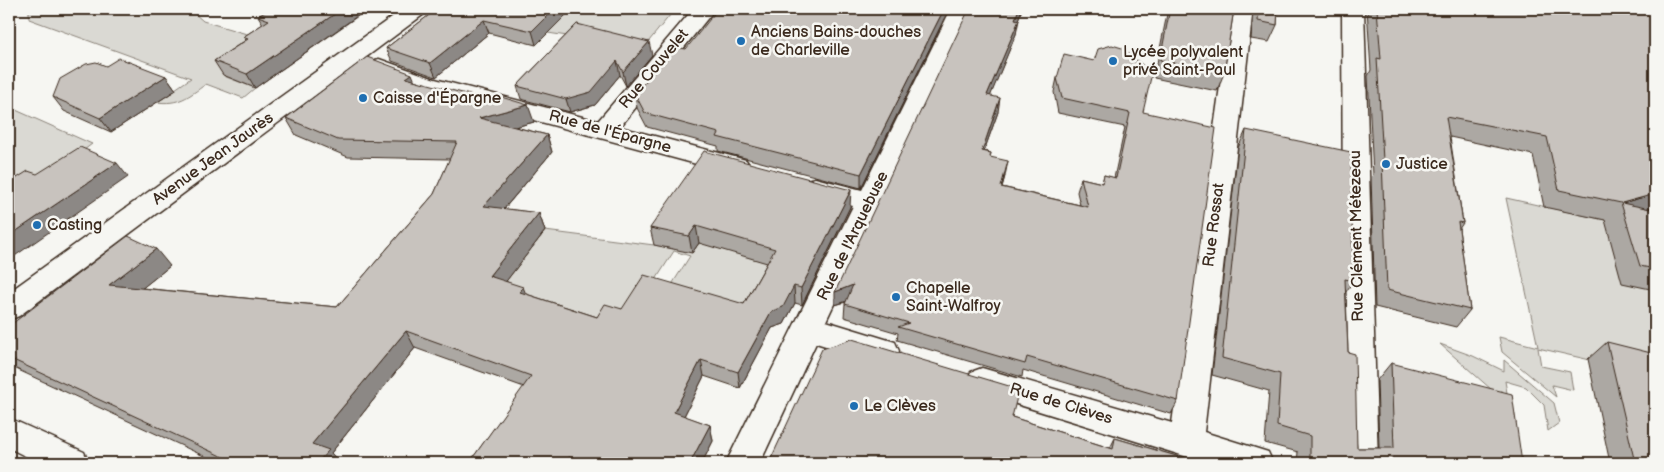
<svg xmlns="http://www.w3.org/2000/svg" width="1664" height="472" viewBox="0 0 1664 472" font-family="'Balsamiq Sans',sans-serif">
  <rect width="100%" height="100%" fill="#f6f6f2"/>
  <filter id="ink" filterUnits="userSpaceOnUse"><feTurbulence type="fractalNoise" baseFrequency=".02" numOctaves="2"/><feDisplacementMap in="SourceGraphic" scale="10" xChannelSelector="R" yChannelSelector="G"/><feConvolveMatrix kernelMatrix="1 2 1 2 8 2 1 2 1" color-interpolation-filters="sRGB"/></filter>
  <g filter="url(#ink)">
    <!-- green -->
    <path fill="#dad9d3" stroke="#8a8278" d="M 29,9 L 183,9 L 194,13 L 203,21 L 267,40 L 224,76 L 255,88 L 243,98 L 206,84 C 188,97 179,105 156,102 L 191,78 L 29,19 Z
      M 572,9 L 675,9 L 640,52 L 580,38 L 548,33 Z
      M 9,107 L 92,144 L 9,206 Z
      M 1506,198 L 1605,220 L 1655,290 L 1655,382 L 1612,365 L 1538,348 L 1541,366 L 1570,372 L 1573,390 L 1552,385 L 1556,397 L 1502,352 L 1499,337 L 1538,347 Z
      M 545,231 L 654,245 L 675,249 L 683,238 L 780,259 L 746,321 L 664,297 L 690,256 L 674,251 L 633,316 L 641,357 L 492,297 Z
      M 1440,344 L 1473,356 L 1504,371 L 1504,360 L 1554,403 L 1559,423 L 1548,431 L 1544,405 L 1526,387 L 1505,381 L 1509,405 Z"/>
    <g fill="none" stroke-linecap="round" stroke-linejoin="round">
      <defs>
        <path id="minor" d="M 693,9 L 715,9 L 620,127 L 746,160 L 750,166 L 746,172 L 737,175 L 419,89 L 371,71 L 368,66 L 371,61 L 379,59 L 435,79 L 598,121 Z
          M 951,9 L 973,9 L 826,321 L 895,342 L 899,351 L 895,360 L 884,364 L 816,343 L 760,463 L 726,463 L 853,206 L 806,194 L 802,187 L 806,180 L 815,178 L 862,190 Z
          M 1231,9 L 1253,9 L 1204,432 L 1268,452 L 1273,463 L 1207,463 L 971,390 L 966,381 L 971,372 L 982,368 L 1172,423 Z
          M 1342,9 L 1364,9 L 1378,463 L 1344,463 Z"/>
        <path id="tertiary" d="M 403,9 L 427,9 L 424,14 L 19,316 L 9,320 L 9,292 Z"/>
        <path id="secondary" d="M 9,418 L 84,452 L 89,463 L 39,463 L 9,448 Z"/>
      </defs>
      <!-- minor casing -->
      <use href="#minor" stroke="#3b2a1e" stroke-width="3"/>
      <!-- tertiary casing -->
      <use href="#tertiary" stroke="#3b2a1e" stroke-width="3"/>
      <!-- secondary casing -->
      <use href="#secondary" stroke="#3b2a1e" stroke-width="3"/>
      <!-- minor -->
      <use href="#minor" fill="#f6f6f2" fill-rule="evenodd"/>
      <!-- tertiary -->
      <use href="#tertiary" fill="#f6f6f2" fill-rule="evenodd"/>
      <!-- secondary -->
      <use href="#secondary" fill="#f6f6f2" fill-rule="evenodd"/>
    </g>
    <!-- wall -->
    <path fill="#aca8a3" stroke="#3b2a1e" d="M 368,9 L 255,88 L 223,75 L 214,61 L 246,40 L 243,37 L 263,24 L 258,16 Z
      M 437,9 L 572,9 L 536,45 L 489,33 L 436,77 L 392,61 L 386,48 Z
      M 949,9 L 861,188 L 718,151 L 718,146 L 647,127 L 637,108 L 635,94 L 686,49 Z
      M 1022,9 L 1018,20 L 1016,34 L 990,96 L 998,112 L 984,151 L 991,153 L 990,157 L 1005,176 L 1002,187 L 1080,205 L 1077,192 L 1081,178 L 1102,183 L 1104,175 L 1114,178 L 1125,127 L 1058,113 L 1054,92 L 1057,78 L 1143,112 L 1178,401 L 1171,414 L 1023,370 L 1022,377 L 897,340 L 898,333 L 844,317 L 845,304 L 846,302 L 835,305 Z
      M 1168,9 L 1234,9 L 1224,73 L 1217,91 L 1154,78 Z
      M 1253,9 L 1278,9 L 1277,25 L 1269,42 L 1251,39 Z
      M 1367,9 L 1655,9 L 1655,206 L 1648,208 L 1655,210 L 1655,290 L 1622,283 L 1605,220 L 1544,207 L 1533,155 L 1450,137 L 1463,223 L 1459,229 L 1470,310 L 1456,327 L 1375,307 L 1371,177 L 1373,175 L 1368,76 L 1371,70 Z
      M 577,24 L 652,55 L 626,86 L 620,75 L 595,105 L 570,112 L 521,99 L 517,86 Z
      M 106,66 L 166,76 L 176,90 L 111,132 L 64,111 L 53,97 Z
      M 414,80 L 534,122 L 515,127 L 547,135 L 552,152 L 504,209 L 539,213 L 545,231 L 506,281 L 526,294 L 597,317 L 622,309 L 744,304 L 767,263 L 699,243 L 692,253 L 654,245 L 650,228 L 850,207 L 802,305 L 795,303 L 784,324 L 772,328 L 740,388 L 704,376 L 684,416 L 710,425 L 713,441 L 702,463 L 469,463 L 524,387 L 415,348 L 331,453 L 340,463 L 219,463 L 14,368 L 9,364 L 9,326 L 170,266 L 142,288 L 337,307 L 434,194 L 450,159 L 348,157 L 296,135 L 286,118 Z
      M 1246,130 L 1353,281 L 1346,292 L 1348,352 L 1357,448 L 1379,448 L 1377,380 L 1391,363 L 1522,463 L 1297,463 L 1298,452 L 1265,443 L 1269,391 L 1212,375 L 1238,148 Z
      M 1607,342 L 1655,463 L 1610,463 L 1588,359 Z
      M 1012,417 L 1110,448 L 1115,438 L 1200,463 L 769,463 Z"/>
    <!-- shaded-wall -->
    <path fill="#8c8885" stroke="#3b2a1e" d="M 342,9 L 367,9 L 255,88 L 247,74 Z
      M 554,9 L 572,9 L 536,45 L 532,31 Z
      M 944,9 L 949,9 L 861,188 L 861,174 Z
      M 1019,9 L 1022,9 L 1013,33 L 1015,19 Z
      M 484,20 L 489,33 L 436,77 L 430,63 Z
      M 1019,20 L 1016,34 L 985,109 L 987,95 Z
      M 649,42 L 652,55 L 626,86 L 623,72 Z
      M 617,61 L 620,75 L 595,105 L 570,112 L 566,99 Z
      M 412,74 L 419,91 L 406,78 Z
      M 166,76 L 176,90 L 111,132 L 100,118 Z
      M 1000,98 L 998,112 L 979,165 L 982,151 Z
      M 528,105 L 534,122 L 485,135 L 479,118 Z
      M 547,135 L 552,152 L 491,224 L 484,206 Z
      M 1008,161 L 1005,176 L 998,201 L 1001,187 Z
      M 117,163 L 128,177 L 9,260 L 9,236 Z
      M 851,190 L 850,207 L 802,305 L 801,288 Z
      M 1655,194 L 1655,206 L 1625,215 L 1622,203 Z
      M 539,213 L 545,231 L 497,293 L 489,276 Z
      M 696,226 L 699,243 L 692,253 L 689,236 Z
      M 156,249 L 170,266 L 125,302 L 109,285 Z
      M 853,285 L 853,299 L 835,305 L 835,292 Z
      M 794,286 L 795,303 L 784,324 L 772,328 L 740,388 L 738,372 L 771,312 Z
      M 523,287 L 530,304 L 520,292 Z
      M 406,331 L 415,348 L 331,453 L 340,463 L 317,463 L 312,444 Z
      M 701,360 L 704,376 L 678,428 L 674,412 Z
      M 710,425 L 713,441 L 702,463 L 690,463 Z
      M 569,457 L 572,463 L 565,463 Z"/>
    <!-- building -->
    <path fill="#c8c3be" stroke="#3b2a1e" d="M 270,9 L 342,9 L 247,74 L 214,61 L 248,39 L 243,37 L 269,20 L 258,16 Z
      M 437,9 L 554,9 L 532,31 L 484,20 L 430,63 L 386,48 Z
      M 718,9 L 944,9 L 861,174 L 717,137 L 719,133 L 645,113 L 635,94 L 674,47 L 686,49 Z
      M 969,9 L 1019,9 L 1015,19 L 1019,20 L 987,95 L 1000,98 L 982,151 L 991,153 L 990,157 L 1008,161 L 1001,187 L 1088,207 L 1081,178 L 1102,183 L 1104,175 L 1116,178 L 1130,113 L 1062,98 L 1057,78 L 1064,54 L 1094,61 L 1098,49 L 1112,45 L 1122,48 L 1152,73 L 1143,112 L 1216,128 L 1178,401 L 1027,357 L 1025,364 L 898,327 L 909,323 L 845,304 L 853,285 L 835,292 Z
      M 1170,9 L 1234,9 L 1224,73 L 1160,60 Z
      M 1259,9 L 1278,9 L 1277,25 L 1258,21 Z
      M 1377,9 L 1655,9 L 1655,194 L 1622,203 L 1655,210 L 1655,269 L 1640,266 L 1621,203 L 1559,190 L 1547,137 L 1446,117 L 1463,223 L 1458,222 L 1470,310 L 1387,290 L 1382,160 L 1383,160 L 1377,58 L 1381,59 Z
      M 577,24 L 649,42 L 623,72 L 617,61 L 591,92 L 566,99 L 517,86 Z
      M 367,57 L 412,74 L 406,78 L 496,102 L 501,97 L 528,105 L 479,118 L 547,135 L 484,206 L 539,213 L 489,276 L 523,287 L 520,292 L 597,317 L 605,304 L 622,309 L 644,275 L 744,304 L 775,249 L 696,226 L 689,236 L 650,228 L 704,151 L 851,190 L 801,288 L 794,286 L 783,307 L 771,312 L 738,372 L 701,360 L 674,412 L 710,425 L 690,463 L 587,463 L 569,457 L 565,463 L 469,463 L 531,376 L 406,331 L 312,444 L 329,450 L 317,463 L 236,463 L 9,358 L 9,326 L 128,236 L 156,249 L 109,285 L 337,307 L 434,194 L 457,142 L 338,140 L 286,118 Z
      M 119,58 L 166,76 L 100,118 L 53,97 L 60,79 L 86,64 L 96,62 L 106,66 Z
      M 1246,130 L 1351,152 L 1353,281 L 1345,279 L 1348,352 L 1355,354 L 1357,448 L 1394,448 L 1391,363 L 1512,394 L 1522,463 L 1406,463 L 1391,459 L 1391,463 L 1310,463 L 1310,436 L 1277,426 L 1280,374 L 1222,358 Z
      M 80,147 L 117,163 L 9,236 L 9,183 L 28,171 L 37,174 Z
      M 852,339 L 1019,389 L 1012,417 L 1113,449 L 1115,438 L 1200,463 L 769,463 L 822,349 Z
      M 1607,342 L 1655,354 L 1655,463 L 1635,463 Z"/>
  </g>
  <!-- markers -->
  <g fill="#1f6fb2" stroke="#f6f6f2" stroke-width="2">
    <circle cx="741" cy="41" r="5"/>
    <circle cx="1113" cy="61" r="5"/>
    <circle cx="363" cy="98" r="5"/>
    <circle cx="1386" cy="164" r="5"/>
    <circle cx="37" cy="225" r="5"/>
    <circle cx="896" cy="297" r="5"/>
    <circle cx="854" cy="406" r="5"/>
  </g>
  <g text-anchor="middle" dominant-baseline="central" stroke-width="5" stroke-linejoin="round" paint-order="stroke">
    <!-- poi labels -->
    <g font-size="16" fill="#3b2a1e" stroke="#f6f6f2" text-anchor="start">
      <text x="751" y="32">Anciens Bains-douches<tspan x="751" dy="18">de Charleville</tspan></text>
      <text x="1123" y="52">Lycée polyvalent<tspan x="1123" dy="18">privé Saint-Paul</tspan></text>
      <text x="373" y="98">Caisse d'Épargne</text>
      <text x="1396" y="164">Justice</text>
      <text x="47" y="225">Casting</text>
      <text x="906" y="288">Chapelle<tspan x="906" dy="18">Saint-Walfroy</tspan></text>
      <text x="864" y="406">Le Clèves</text>
    </g>
    <!-- street labels -->
    <g font-size="16" fill="#3b2a1e" stroke="#f6f6f2">
      <text transform="translate(654 69) rotate(-50)">Rue Couvelet</text>
      <text transform="translate(610 132) rotate(15)">Rue de l'Épargne</text>
      <text transform="translate(213 159) rotate(-36)">Avenue Jean Jaurès</text>
      <text transform="translate(1214 225) rotate(-83)">Rue Rossat</text>
      <text transform="translate(853 236) rotate(-64)">Rue de l'Arquebuse</text>
      <text transform="translate(1357 236) rotate(-91)">Rue Clément Métezeau</text>
      <text transform="translate(1061 404) rotate(17)">Rue de Clèves</text>
    </g>
  </g>
  <!-- margin -->
  <rect width="1664" height="472" fill="none" stroke="#f6f6f2" stroke-width="30"/>
  <rect x="15" y="15" width="1634" height="442" fill="none" stroke="#3b2a1e" stroke-width="2" filter="url(#ink)"/>
</svg>
